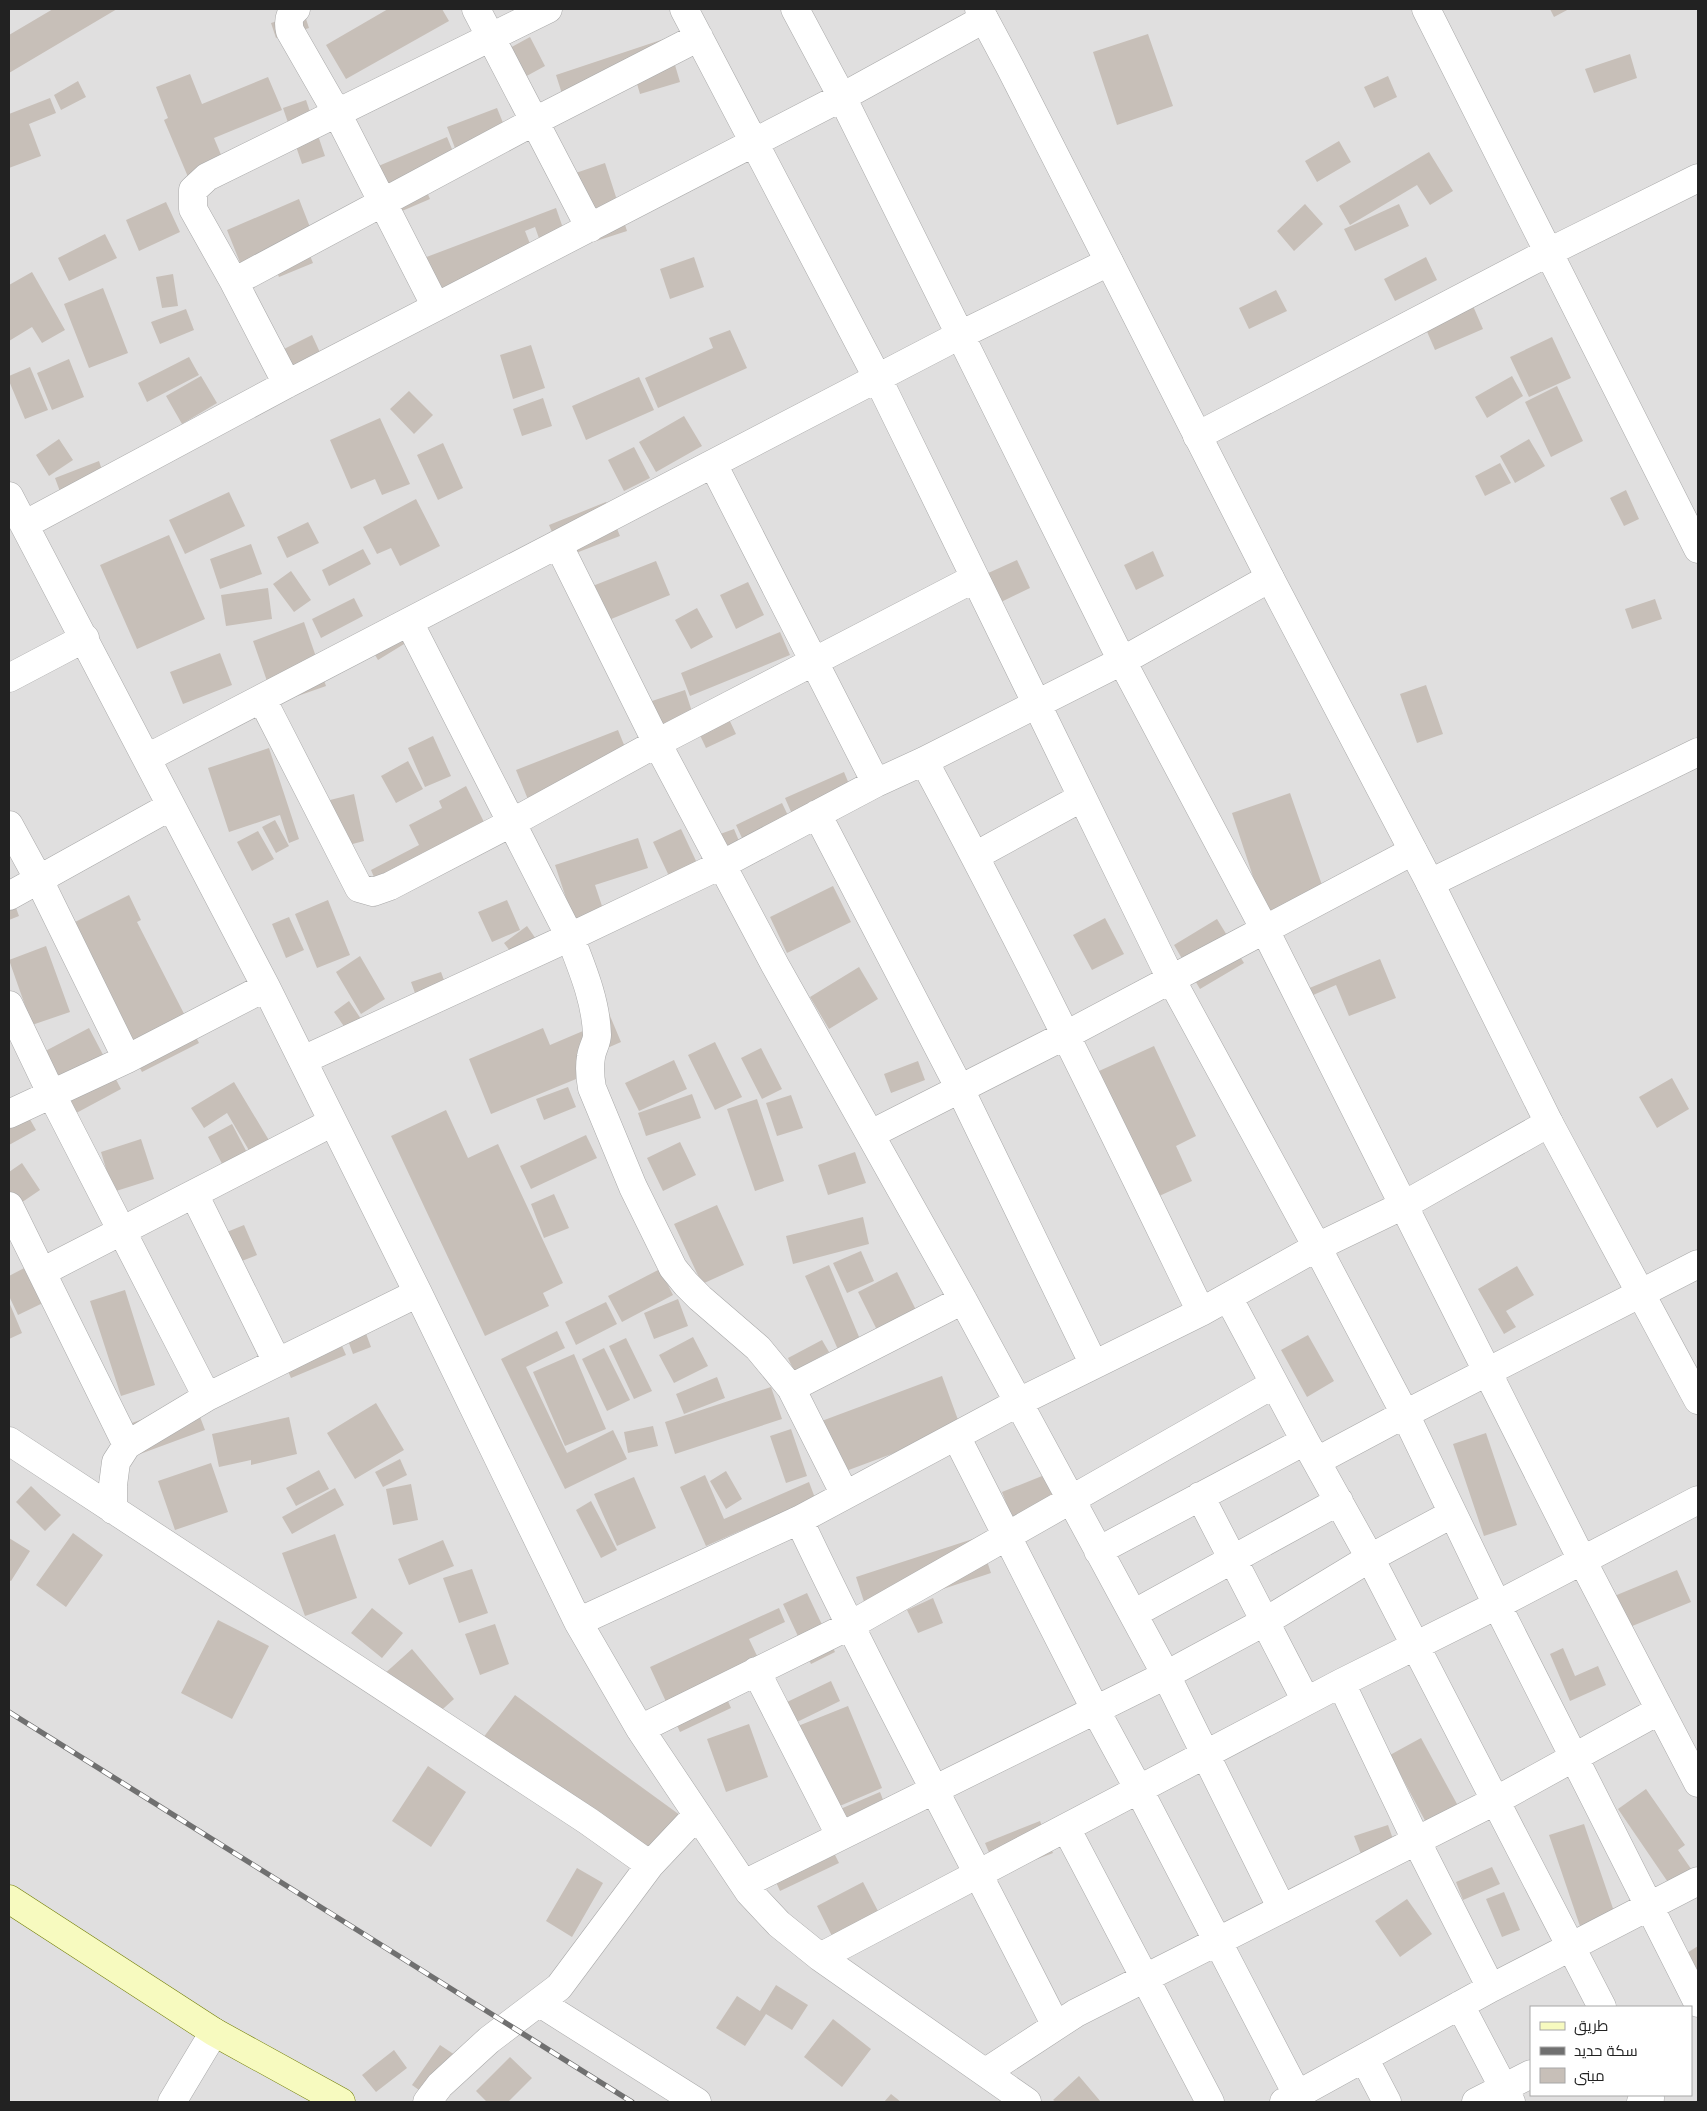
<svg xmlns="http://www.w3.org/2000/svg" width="1707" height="2111" viewBox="0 0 1707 2111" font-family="Inter,Cairo,sans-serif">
  <rect width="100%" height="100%" fill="#f2efe9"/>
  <!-- residential -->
  <path fill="#e0dfdf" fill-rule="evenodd" d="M 9,9 L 1698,9 L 1698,2102 L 9,2102 ZM 1531,2007 L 1691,2007 L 1691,2095 L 1531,2095 Z"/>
  <!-- building -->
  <path fill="#c7bfb8" d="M 53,9 L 117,9 L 9,73 L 9,35 Z
    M 388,9 L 442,9 L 449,21 L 346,79 L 326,45 Z
    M 1550,9 L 1569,9 L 1554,17 Z
    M 304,13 L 309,28 L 276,38 L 271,23 Z
    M 1148,34 L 1173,106 L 1117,125 L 1093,52 Z
    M 530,37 L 545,66 L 512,84 L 497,55 Z
    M 667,38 L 680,82 L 640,94 L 635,77 L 564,100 L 556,75 Z
    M 1630,54 L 1637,78 L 1594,93 L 1585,69 Z
    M 190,74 L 202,104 L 268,77 L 282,110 L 214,138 L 227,169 L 191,184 L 164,120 L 168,118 L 156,87 Z
    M 1388,76 L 1397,97 L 1374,108 L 1364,87 Z
    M 78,81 L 86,97 L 61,110 L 54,95 Z
    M 50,98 L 56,113 L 29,124 L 41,156 L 9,168 L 9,114 Z
    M 306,100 L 325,156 L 302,164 L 283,108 Z
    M 497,108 L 512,145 L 461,164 L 447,127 Z
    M 447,137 L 459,166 L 422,181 L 430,199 L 388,217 L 369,170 Z
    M 1339,141 L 1351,162 L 1317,182 L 1305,161 Z
    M 1429,152 L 1453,191 L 1430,205 L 1417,185 L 1350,225 L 1339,206 Z
    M 605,163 L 627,231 L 587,244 L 564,177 Z
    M 299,199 L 315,240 L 243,270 L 227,230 Z
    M 166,202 L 180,232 L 139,251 L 126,220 Z
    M 1305,204 L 1323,224 L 1294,251 L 1277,231 Z
    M 1399,204 L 1409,226 L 1355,251 L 1344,229 Z
    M 556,208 L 571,251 L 547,261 L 535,227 L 525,231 L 534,254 L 420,297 L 408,264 Z
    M 105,234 L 117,258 L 69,281 L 58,258 Z
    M 306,246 L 313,263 L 279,277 L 272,260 Z
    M 694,257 L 704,287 L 670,299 L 660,269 Z
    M 1426,257 L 1437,280 L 1395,301 L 1384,279 Z
    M 32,272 L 65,330 L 42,343 L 32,327 L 9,341 L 9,285 Z
    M 173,274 L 178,306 L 162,308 L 156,277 Z
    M 103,288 L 128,353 L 89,368 L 64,304 Z
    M 1276,290 L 1287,311 L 1249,329 L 1239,308 Z
    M 1473,306 L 1483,329 L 1435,350 L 1425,327 Z
    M 186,309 L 194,330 L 160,344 L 151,322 Z
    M 730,330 L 747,368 L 658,408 L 645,378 L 713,348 L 709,338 Z
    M 312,335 L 328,370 L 297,386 L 280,351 Z
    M 1552,337 L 1571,378 L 1529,397 L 1510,357 Z
    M 531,345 L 545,388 L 513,399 L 500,355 Z
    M 189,357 L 199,375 L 147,402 L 138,383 Z
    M 69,359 L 84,397 L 52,410 L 37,373 Z
    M 30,367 L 48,410 L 25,419 L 9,381 L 9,376 Z
    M 201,376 L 217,403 L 182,424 L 166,396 Z
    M 1512,376 L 1523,396 L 1487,418 L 1475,397 Z
    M 639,377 L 654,410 L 586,440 L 572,406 Z
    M 1557,386 L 1583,441 L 1551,457 L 1525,402 Z
    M 409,391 L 433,415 L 414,434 L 390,409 Z
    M 543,398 L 552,426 L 522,436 L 513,409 Z
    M 684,416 L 702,446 L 656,472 L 639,442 Z
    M 380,418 L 410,484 L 382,495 L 375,479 L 351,489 L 330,440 Z
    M 59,439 L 73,460 L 49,476 L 36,455 Z
    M 1529,439 L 1545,466 L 1515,483 L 1500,456 Z
    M 443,443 L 463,488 L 438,500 L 417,455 Z
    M 634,447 L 650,478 L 624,491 L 608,460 Z
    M 99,461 L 105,479 L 62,497 L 55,478 Z
    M 1500,463 L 1511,483 L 1485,496 L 1475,476 Z
    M 1626,490 L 1639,519 L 1624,526 L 1610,498 Z
    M 229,492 L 245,526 L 185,554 L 169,520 Z
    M 416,499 L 440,546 L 400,566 L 391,548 L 377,554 L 363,527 Z
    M 606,502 L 620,536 L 563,558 L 549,525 Z
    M 308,522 L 319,543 L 287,558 L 277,537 Z
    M 169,535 L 205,619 L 137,649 L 100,565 Z
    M 251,544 L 262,574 L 220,589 L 210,559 Z
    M 363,549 L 371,564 L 329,586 L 322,570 Z
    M 1153,551 L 1164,576 L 1136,590 L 1124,565 Z
    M 1017,560 L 1030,588 L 999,603 L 986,574 Z
    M 656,561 L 670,595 L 599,624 L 585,589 Z
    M 291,571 L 311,600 L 294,612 L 273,584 Z
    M 748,582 L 764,615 L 736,629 L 720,595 Z
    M 268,588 L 272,619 L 226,626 L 221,595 Z
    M 354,598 L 363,616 L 321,638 L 312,619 Z
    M 1655,599 L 1662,619 L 1632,629 L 1625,609 Z
    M 697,608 L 713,637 L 691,649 L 675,620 Z
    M 304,622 L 326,686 L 275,704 L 253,641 Z
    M 402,629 L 409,641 L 378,660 L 371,648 Z
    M 780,632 L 790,655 L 690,696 L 681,673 Z
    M 220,653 L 232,685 L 183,704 L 170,672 Z
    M 1426,685 L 1443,734 L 1417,743 L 1400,694 Z
    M 685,690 L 697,727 L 665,737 L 652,701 Z
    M 727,715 L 736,734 L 706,748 L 697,729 Z
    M 618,730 L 631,762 L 529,802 L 516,770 Z
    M 433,736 L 451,776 L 425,787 L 408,748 Z
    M 269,748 L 299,839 L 289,843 L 280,815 L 229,832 L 208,768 Z
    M 408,761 L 423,789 L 396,803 L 381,776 Z
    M 844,772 L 854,796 L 795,821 L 785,798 Z
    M 466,786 L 492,838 L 377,884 L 371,870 L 419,845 L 409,825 L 442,808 L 439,801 Z
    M 1290,793 L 1330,908 L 1270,928 L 1232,813 Z
    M 354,794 L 364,841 L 341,847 L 330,800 Z
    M 782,803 L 793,826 L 747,849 L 736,825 Z
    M 275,820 L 289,846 L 276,853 L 262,827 Z
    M 681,829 L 697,863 L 669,876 L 653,842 Z
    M 734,829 L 744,853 L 721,862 L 712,837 Z
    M 258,831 L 274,859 L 252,871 L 237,842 Z
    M 638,838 L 648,868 L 595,885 L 607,921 L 577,931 L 555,865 Z
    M 833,886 L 851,922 L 787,953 L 770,917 Z
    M 9,889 L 19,916 L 9,920 Z
    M 129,895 L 141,920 L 137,922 L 199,1043 L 142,1072 L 67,926 Z
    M 328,900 L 350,955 L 317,968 L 295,914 Z
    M 507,900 L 520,930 L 492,942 L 478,912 Z
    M 289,917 L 304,950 L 286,958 L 272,924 Z
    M 1105,918 L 1124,954 L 1092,970 L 1073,935 Z
    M 1217,919 L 1244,963 L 1200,989 L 1174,945 Z
    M 527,926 L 538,942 L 516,959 L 504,943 Z
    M 46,946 L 70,1012 L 32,1025 L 9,960 Z
    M 360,956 L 385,999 L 361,1014 L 336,972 Z
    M 1380,959 L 1396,998 L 1349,1016 L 1336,985 L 1311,996 L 1307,989 Z
    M 859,967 L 878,999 L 829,1029 L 810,997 Z
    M 441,972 L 449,994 L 419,1004 L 411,982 Z
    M 349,1001 L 365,1025 L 350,1035 L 334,1012 Z
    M 605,1004 L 621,1042 L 605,1049 Z
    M 89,1028 L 121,1089 L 67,1118 L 34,1057 Z
    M 543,1028 L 550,1045 L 583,1031 L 598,1070 L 491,1114 L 469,1059 Z
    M 715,1042 L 742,1097 L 715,1110 L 688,1055 Z
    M 1154,1046 L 1196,1136 L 1176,1146 L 1192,1181 L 1157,1197 L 1099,1071 Z
    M 761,1048 L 782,1089 L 762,1099 L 741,1058 Z
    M 674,1060 L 687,1089 L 639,1111 L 625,1083 Z
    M 918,1061 L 925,1080 L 891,1093 L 884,1074 Z
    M 1672,1078 L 1689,1109 L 1657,1128 L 1639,1097 Z
    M 234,1082 L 282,1162 L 263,1174 L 227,1113 L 204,1128 L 191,1108 Z
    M 568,1087 L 576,1107 L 544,1120 L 536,1099 Z
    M 692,1094 L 701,1118 L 646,1136 L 638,1113 Z
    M 791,1095 L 803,1128 L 777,1136 L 766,1103 Z
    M 757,1099 L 784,1181 L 755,1191 L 727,1109 Z
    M 19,1100 L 36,1130 L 9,1145 L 9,1106 Z
    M 446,1110 L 468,1158 L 498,1144 L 563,1283 L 543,1293 L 549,1306 L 485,1336 L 391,1136 Z
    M 232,1124 L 253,1164 L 229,1177 L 208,1137 Z
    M 586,1135 L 597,1158 L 531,1189 L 520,1166 Z
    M 141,1139 L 154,1179 L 113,1192 L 101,1152 Z
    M 680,1142 L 696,1175 L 663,1191 L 647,1158 Z
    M 855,1152 L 866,1183 L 828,1195 L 818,1165 Z
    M 22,1163 L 40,1190 L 12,1209 L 9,1203 L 9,1172 Z
    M 554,1194 L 569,1228 L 544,1238 L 531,1204 Z
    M 717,1205 L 744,1265 L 702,1284 L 674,1224 Z
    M 863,1217 L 869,1244 L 793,1264 L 786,1236 Z
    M 244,1225 L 257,1255 L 234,1264 L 222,1234 Z
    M 861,1251 L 874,1281 L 847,1293 L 833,1263 Z
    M 30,1265 L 47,1301 L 18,1315 L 9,1296 L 9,1276 Z
    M 829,1265 L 862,1344 L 840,1354 L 805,1276 Z
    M 1517,1266 L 1534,1295 L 1506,1311 L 1516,1327 L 1504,1334 L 1478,1289 Z
    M 660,1269 L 673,1295 L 622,1322 L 608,1296 Z
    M 897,1272 L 922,1322 L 883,1342 L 858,1292 Z
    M 125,1290 L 155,1385 L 121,1396 L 90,1301 Z
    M 678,1299 L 688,1326 L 654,1339 L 644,1313 Z
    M 9,1302 L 22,1333 L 9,1339 Z
    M 606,1302 L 617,1324 L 576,1345 L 565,1322 Z
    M 361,1320 L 371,1347 L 353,1354 L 343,1327 Z
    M 334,1328 L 346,1355 L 291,1378 L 279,1351 Z
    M 557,1331 L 565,1348 L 526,1367 L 567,1453 L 613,1430 L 627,1459 L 565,1489 L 501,1359 Z
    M 1308,1335 L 1334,1381 L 1307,1397 L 1281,1350 Z
    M 693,1337 L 708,1366 L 674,1383 L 659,1355 Z
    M 626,1338 L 652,1391 L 634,1399 L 609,1346 Z
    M 822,1340 L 829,1352 L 794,1371 L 788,1358 Z
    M 604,1348 L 630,1400 L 607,1411 L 582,1359 Z
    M 574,1354 L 606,1429 L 565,1446 L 533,1372 Z
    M 942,1376 L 961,1428 L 838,1474 L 819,1422 Z
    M 717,1377 L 725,1398 L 684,1414 L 676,1394 Z
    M 771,1387 L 782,1419 L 675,1454 L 665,1422 Z
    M 194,1401 L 205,1430 L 140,1454 L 129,1424 Z
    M 376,1403 L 404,1450 L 355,1479 L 327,1433 Z
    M 289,1417 L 297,1454 L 251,1465 L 251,1460 L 219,1467 L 212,1434 Z
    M 653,1426 L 658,1446 L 628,1453 L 624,1432 Z
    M 791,1429 L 807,1476 L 786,1483 L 770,1436 Z
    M 1486,1433 L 1517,1525 L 1484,1536 L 1453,1444 Z
    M 400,1459 L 407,1475 L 383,1487 L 375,1472 Z
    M 211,1463 L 228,1512 L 175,1530 L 158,1481 Z
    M 319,1470 L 329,1489 L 296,1506 L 286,1488 Z
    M 726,1471 L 742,1499 L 726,1509 L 710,1481 Z
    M 1047,1474 L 1060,1506 L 1014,1524 L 1002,1492 Z
    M 705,1475 L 724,1519 L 809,1482 L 815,1498 L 706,1546 L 680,1487 Z
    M 634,1477 L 656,1528 L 617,1546 L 594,1494 Z
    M 411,1484 L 418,1520 L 393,1525 L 386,1489 Z
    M 31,1486 L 61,1515 L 45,1531 L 16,1502 Z
    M 335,1488 L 344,1505 L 292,1534 L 282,1517 Z
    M 591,1501 L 617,1550 L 601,1558 L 576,1510 Z
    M 73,1533 L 103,1555 L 66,1607 L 36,1585 Z
    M 335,1534 L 357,1598 L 305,1616 L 282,1553 Z
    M 979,1537 L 991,1573 L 868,1614 L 856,1577 Z
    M 9,1538 L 30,1551 L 11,1581 L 9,1580 Z
    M 443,1540 L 454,1566 L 409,1585 L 398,1559 Z
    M 472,1569 L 488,1613 L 459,1623 L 443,1578 Z
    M 1677,1570 L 1691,1602 L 1625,1629 L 1612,1597 Z
    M 807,1593 L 835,1652 L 811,1664 L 783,1604 Z
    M 933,1598 L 943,1623 L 918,1633 L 907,1610 Z
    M 372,1608 L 403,1633 L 382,1658 L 351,1633 Z
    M 779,1608 L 785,1622 L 749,1639 L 759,1660 L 727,1699 L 731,1708 L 680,1732 L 650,1667 Z
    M 218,1620 L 269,1646 L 232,1719 L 181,1693 Z
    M 495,1624 L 509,1664 L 480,1675 L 465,1634 Z
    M 1563,1648 L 1575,1676 L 1598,1666 L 1606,1685 L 1570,1701 L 1550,1654 Z
    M 412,1649 L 454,1699 L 425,1725 L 382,1676 Z
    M 831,1681 L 840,1701 L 797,1722 L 787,1702 Z
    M 515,1695 L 695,1826 L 664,1869 L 480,1742 Z
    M 848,1706 L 882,1788 L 835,1808 L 798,1726 Z
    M 749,1724 L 768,1777 L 726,1792 L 707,1739 Z
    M 1421,1738 L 1469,1826 L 1437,1843 L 1390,1755 Z
    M 428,1766 L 466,1792 L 431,1847 L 392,1821 Z
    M 1646,1789 L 1685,1845 L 1678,1850 L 1698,1879 L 1676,1894 L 1618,1809 Z
    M 880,1792 L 892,1823 L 851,1841 L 838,1810 Z
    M 1040,1821 L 1053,1853 L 998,1874 L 985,1843 Z
    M 1584,1824 L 1619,1926 L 1584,1938 L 1549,1835 Z
    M 1388,1825 L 1399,1856 L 1366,1867 L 1354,1836 Z
    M 825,1835 L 839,1863 L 780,1891 L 767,1862 Z
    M 1492,1867 L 1500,1884 L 1463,1900 L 1456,1882 Z
    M 577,1868 L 603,1883 L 572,1937 L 546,1921 Z
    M 863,1882 L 879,1913 L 832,1936 L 817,1906 Z
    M 1504,1892 L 1520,1930 L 1502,1937 L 1486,1899 Z
    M 1407,1899 L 1432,1934 L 1400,1957 L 1375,1921 Z
    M 1698,1946 L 1698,1989 L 1679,1958 Z
    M 776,1985 L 808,2005 L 792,2030 L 766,2014 L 745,2046 L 716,2028 L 737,1996 L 760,2011 Z
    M 833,2019 L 871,2049 L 842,2087 L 804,2057 Z
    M 440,2045 L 458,2057 L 430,2098 L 412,2085 Z
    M 394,2050 L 407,2068 L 376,2092 L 362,2075 Z
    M 510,2057 L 532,2078 L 508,2102 L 487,2102 L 476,2091 Z
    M 1079,2076 L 1101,2102 L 1056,2102 L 1053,2100 Z
    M 891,2094 L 901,2102 L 884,2102 Z"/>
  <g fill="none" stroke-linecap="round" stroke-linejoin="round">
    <defs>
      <path id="minor" d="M 296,9 C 288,15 288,22 290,31 L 337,113 L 436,307
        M 476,9 L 590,228
        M 684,9 L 878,379 L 1171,979 L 1317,1247 L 1405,1414 L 1497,1605 L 1698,2003
        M 795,9 L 842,97 L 1122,661 L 1265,930 L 1582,1560 L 1698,1783
        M 1426,9 L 1698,549
        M 234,282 L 535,121 L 699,37
        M 287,384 L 234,282 L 193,209 L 193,190 L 207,177 L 548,9
        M 1197,436 L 1549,252 L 1698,178
        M 713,464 L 876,783
        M 9,496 L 266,987 L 418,1293 L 578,1622 L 640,1729 L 749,1892 L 779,1924 L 820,1957 L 1027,2102
        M 24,525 L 287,384 L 842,97 L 984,19
        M 558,544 L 657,743 L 775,965 L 963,1300 L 1166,1675 L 1282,1909
        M 409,622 L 570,937 C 582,968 596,1001 597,1035 C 597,1042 592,1049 591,1057 C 589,1068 590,1077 592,1088 L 633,1187 L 673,1268 L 686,1284 L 700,1298 L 758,1348 L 791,1388 L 845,1495
        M 9,678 L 85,638
        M 262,699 L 359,888 L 373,892 L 390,886 L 513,822 L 657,743 L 975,578
        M 147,758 L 960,335 L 1109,262
        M 924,761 C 1022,942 1111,1127 1201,1312
        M 817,814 L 960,1089 L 1094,1365
        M 9,825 L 39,880 L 127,1059
        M 975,856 L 1081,798
        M 1430,883 L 1698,752
        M 9,896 L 171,806
        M 9,1005 L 52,1095 L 207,1397
        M 303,1060 L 570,937 L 721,865 L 876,783 L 924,761 L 1122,661 L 1270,578
        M 9,1114 L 127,1059 L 266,987
        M 871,1134 L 1066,1035 L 1413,851
        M 194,1194 L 277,1362
        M 9,1206 L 127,1445
        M 42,1272 L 333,1122
        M 1228,1297 L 1305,1441 L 1370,1558 L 1602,2007
        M 791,1388 L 963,1300
        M 956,1436 L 1095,1709 L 1139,1790 L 1301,2102
        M 9,1441 L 588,1821 L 650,1865 L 697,1815
        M 1317,1461 L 1405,1414 L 1698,1264
        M 1200,1496 L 1306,1701
        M 113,1510 L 113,1485 L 116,1462 L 127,1445 L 207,1397 L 418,1293
        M 799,1520 C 880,1691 971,1857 1056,2026
        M 1098,1551 L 1305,1441
        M 1133,1614 L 1339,1501
        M 578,1622 L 799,1520 L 1019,1402 L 1201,1312 L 1317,1247 L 1404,1205 L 1549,1123
        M 756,1671 L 840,1835
        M 1341,1683 L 1416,1840 L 1491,1988
        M 640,1729 L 849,1626 L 1274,1384
        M 1066,1828 L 1210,2102
        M 744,1884 L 1166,1675 L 1266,1621 L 1370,1558 L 1452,1514
        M 820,1957 L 1341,1683 L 1497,1605 L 1698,1500
        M 540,2003 L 697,2102
        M 1460,2005 L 1511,2102
        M 1364,2058 L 1387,2102
        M 986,2072 L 1076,2013 L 1495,1801 L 1660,1710
        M 427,2102 L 440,2085 L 489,2040 L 559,1987 L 650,1865
        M 1284,2102 L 1491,1988 L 1698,1881
        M 1476,2102 L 1531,2074
        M 1641,2102 L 1650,2098"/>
      <path id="tertiary" d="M 979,9 L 1011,69 L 1270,578 L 1430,883 L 1549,1123 L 1698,1400
        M 172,2102 L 214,2032"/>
      <path id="secondary" d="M 9,1899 L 214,2032 L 341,2102"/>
    </defs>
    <!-- minor casing -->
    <use href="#minor" stroke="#a9a9a9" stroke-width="29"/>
    <!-- tertiary casing -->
    <use href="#tertiary" stroke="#a9a9a9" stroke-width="29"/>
    <!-- secondary casing -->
    <use href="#secondary" stroke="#707d05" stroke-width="29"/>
    <!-- minor -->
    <use href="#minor" stroke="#fff" stroke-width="28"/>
    <!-- tertiary -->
    <use href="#tertiary" stroke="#fff" stroke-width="28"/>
    <!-- secondary -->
    <use href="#secondary" stroke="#f7fabf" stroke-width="28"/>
    <defs>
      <path id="rail" d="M 9,1712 L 632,2102"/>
    </defs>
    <!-- rail casing -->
    <use href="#rail" stroke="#707070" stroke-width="5.5"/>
    <!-- rail -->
    <use href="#rail" stroke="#fff" stroke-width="4" stroke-dasharray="11" stroke-linecap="butt"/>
  </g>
  <!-- border -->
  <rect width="1707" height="2111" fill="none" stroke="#222222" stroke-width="20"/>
  <!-- legend -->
  <rect x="1530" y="2006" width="162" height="90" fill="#ffffff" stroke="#a7a7a7"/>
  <rect x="1540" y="2022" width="25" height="8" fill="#f7fabf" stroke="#a7a7a7"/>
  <text x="1574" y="2031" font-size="15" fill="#222222">طريق</text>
  <rect x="1540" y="2047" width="25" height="8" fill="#707070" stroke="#a7a7a7"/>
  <text x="1574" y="2056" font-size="15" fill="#222222">سكة حديد</text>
  <rect x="1540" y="2068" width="25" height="15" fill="#c7bfb8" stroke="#a7a7a7"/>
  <text x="1574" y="2081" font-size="15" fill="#222222">مبنى</text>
</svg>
